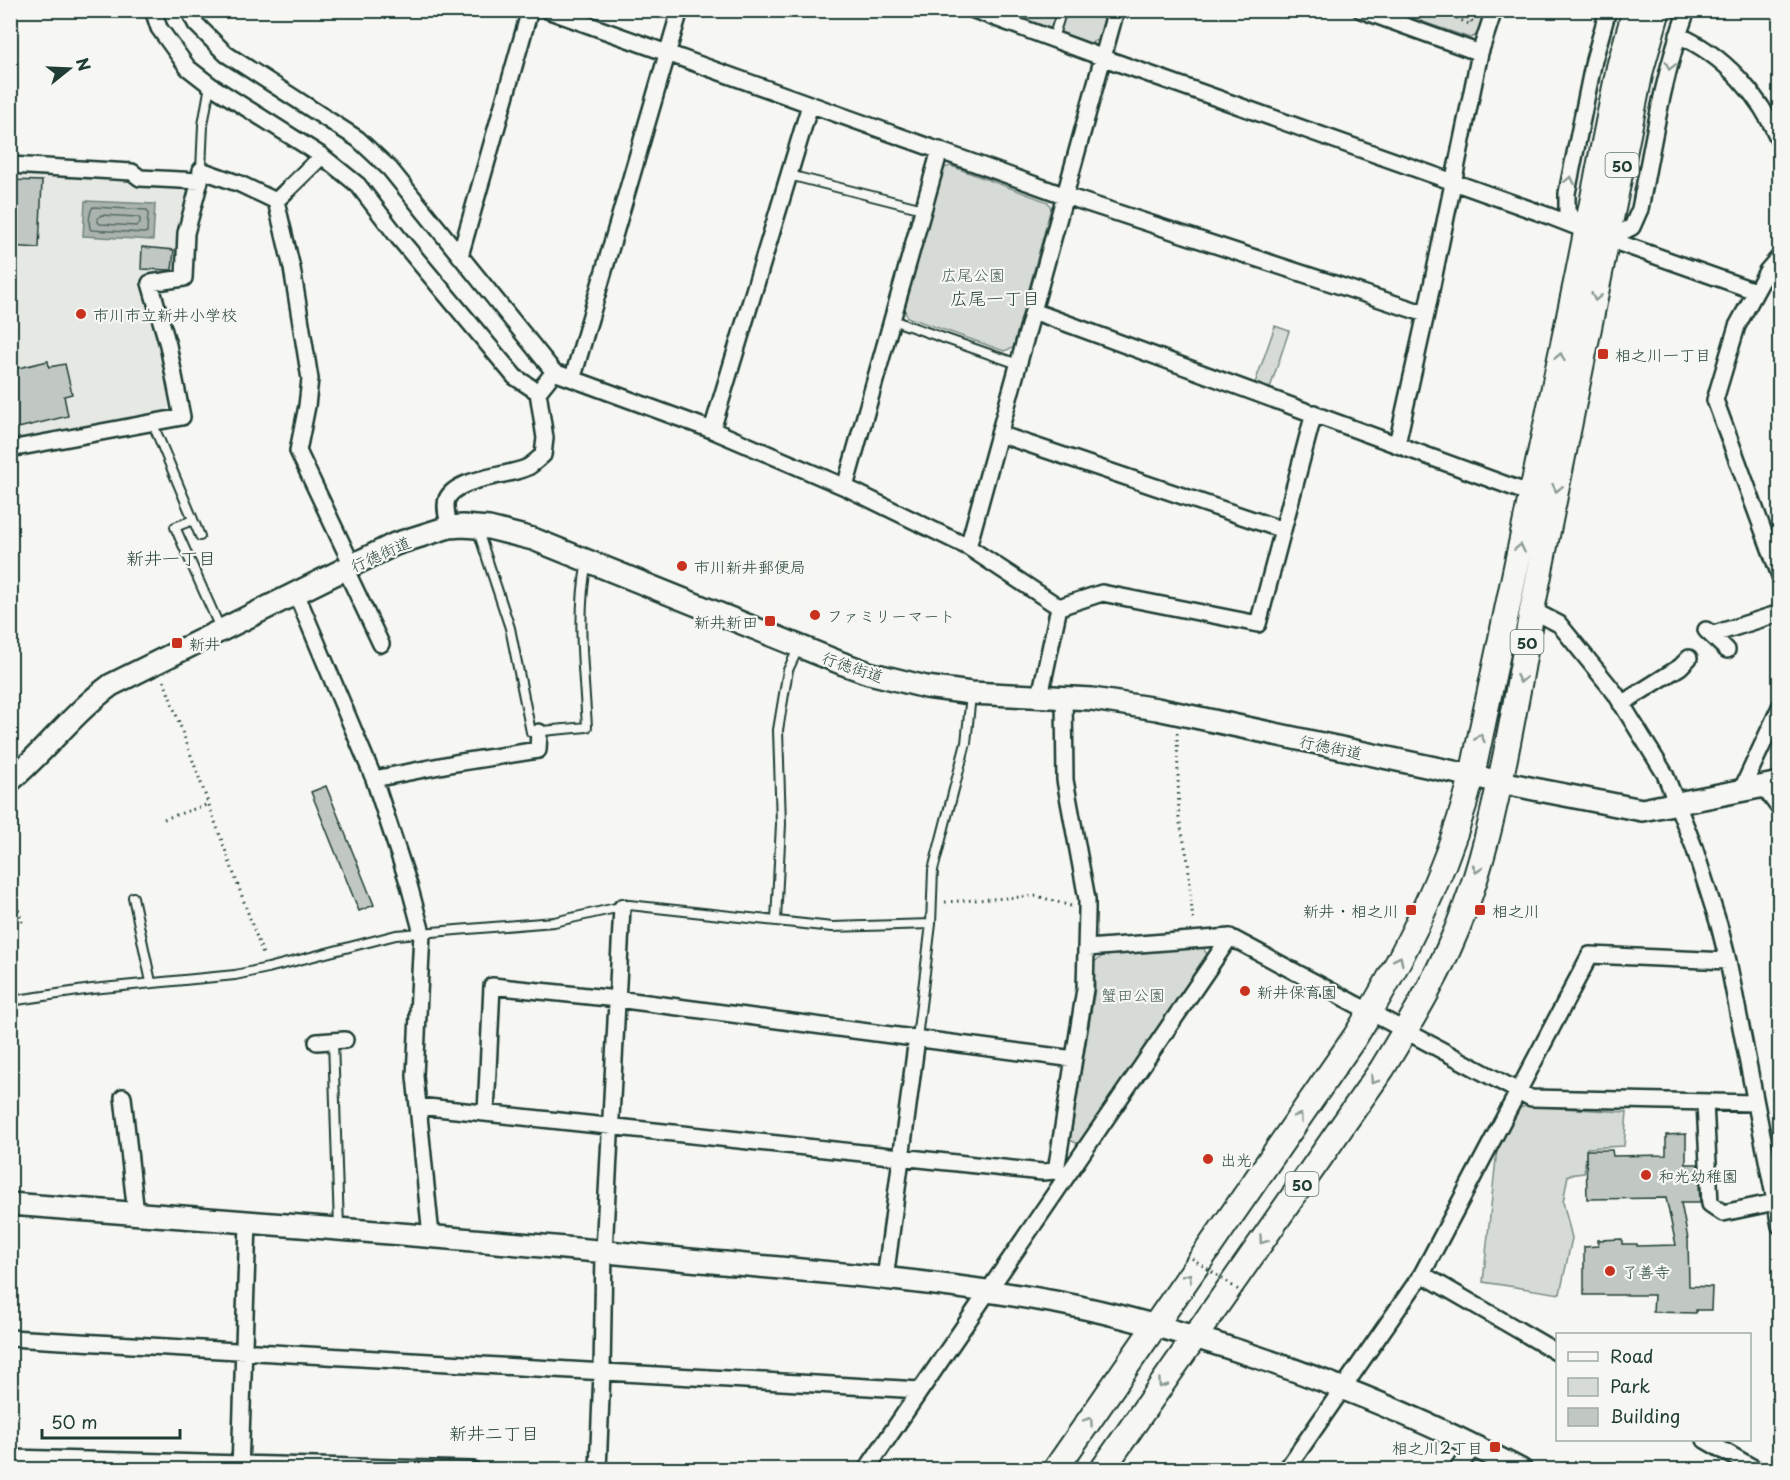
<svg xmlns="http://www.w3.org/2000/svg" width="1790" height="1480" viewBox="0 0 1790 1480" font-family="'Playpen Sans','Klee One',sans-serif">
  <rect width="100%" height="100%" fill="#f6f6f2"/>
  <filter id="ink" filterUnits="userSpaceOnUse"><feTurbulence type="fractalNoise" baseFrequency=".0167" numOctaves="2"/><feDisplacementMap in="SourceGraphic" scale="12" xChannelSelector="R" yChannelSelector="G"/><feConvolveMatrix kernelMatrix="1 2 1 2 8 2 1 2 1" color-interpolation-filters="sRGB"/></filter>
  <g filter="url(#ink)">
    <!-- built -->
    <path fill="#e6e8e4" d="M 10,172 L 130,178 L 136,188 L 185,188 L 188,195 L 184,220 L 178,235 L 174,273 L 143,278 L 142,286 L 160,342 L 170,406 L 164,412 L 11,441 Z"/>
    <!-- green -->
    <path fill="#d6dbd6" stroke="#7a8c85" stroke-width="1.5" d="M 997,11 L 1106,11 L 1099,39 L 1089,44 Z
      M 1391,11 L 1485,10 L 1485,11 L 1477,35 L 1470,38 Z
      M 951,166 L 1048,202 L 1051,208 L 1013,348 L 1004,351 L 907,317 L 904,308 L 944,168 Z
      M 1275,326 L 1289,331 L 1270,388 L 1255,383 Z
      M 1203,947 L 1207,955 L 1078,1144 L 1070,1140 L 1095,989 L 1094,962 L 1103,956 Z
      M 1526,1106 L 1627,1112 L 1624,1146 L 1587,1148 L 1584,1173 L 1568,1175 L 1563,1202 L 1572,1238 L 1560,1294 L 1483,1282 L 1497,1149 L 1520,1108 Z"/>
    <!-- water -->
    <path fill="#aab3ae" stroke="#72847d" stroke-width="1.5" d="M 85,201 L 155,204 L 153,240 L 83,236 Z"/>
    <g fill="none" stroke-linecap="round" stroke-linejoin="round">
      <!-- shore -->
      <path stroke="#576c65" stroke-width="1.5" d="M 93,207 L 147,210 L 148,213 L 147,232 L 144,233 L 91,230 C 88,225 89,212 93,207 Z
        M 101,215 L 138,217 L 140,219 L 140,223 L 137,226 L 100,224 L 98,222 L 98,218 Z"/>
    </g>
    <!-- building -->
    <path fill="#c1c8c3" stroke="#1f3d34" stroke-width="1.5" d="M 10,180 L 42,181 L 39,248 L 10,246 Z
      M 142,247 L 174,250 L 172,270 L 141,269 Z
      M 48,361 L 49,367 L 65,364 L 72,394 L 64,396 L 68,416 L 10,430 L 10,370 Z
      M 326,786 L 374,905 L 359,911 L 311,792 Z
      M 1686,1134 L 1686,1164 L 1698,1164 L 1700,1203 L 1681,1203 L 1688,1239 L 1689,1286 L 1712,1287 L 1711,1310 L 1696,1310 L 1696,1313 L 1653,1312 L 1654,1295 L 1584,1295 L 1584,1247 L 1598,1246 L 1598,1240 L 1622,1239 L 1622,1244 L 1637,1244 L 1637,1246 L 1676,1245 L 1666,1198 L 1587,1199 L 1586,1150 L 1612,1150 L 1613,1156 L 1666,1155 L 1666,1135 Z"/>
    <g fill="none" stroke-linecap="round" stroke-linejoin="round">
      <defs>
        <path id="lane" d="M 1053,38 L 1062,10
          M 201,170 L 203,125 L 210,85
          M 789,175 L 923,209
          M 892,320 L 1018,364
          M 152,422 L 200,536
          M 193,520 L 175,527 L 220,628
          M 477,528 L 510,628 L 531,732 L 587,727 C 584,672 576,616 587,562
          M 133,897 L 151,982
          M 776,920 L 781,824 L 778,730 L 788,670 L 798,649
          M 10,1001 L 92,989 L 235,975 L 268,968 L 396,935 L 554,922 L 629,905 L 832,927 L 931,924
          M 917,1038 L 931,924 L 933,870 L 966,743 L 971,695
          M 333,1040 L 339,1228"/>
        <path id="street" d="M 153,10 L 159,28 L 188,68 L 210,85 L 322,156 L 358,185 L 398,237 L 515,377 L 538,392
          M 189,10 L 196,24 L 226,54 L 358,139 L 390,169 L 554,372
          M 547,10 L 1066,196 L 1426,314
          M 974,10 L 1104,58 L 1549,216 L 1608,239 L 1755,291
          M 1361,10 L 1480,53
          M 1678,35 C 1724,55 1760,95 1780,142
          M 322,156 L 276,201 L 292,268 L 310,379 L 307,406 L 298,451 L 352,565
          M 10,165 L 132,172 L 140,178 L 200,181
          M 1581,226 L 1567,212 L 1567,193 L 1594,60 L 1608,10
          M 1608,239 L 1632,227 L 1640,209 C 1653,143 1663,74 1687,10
          M 460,256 L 530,10
          M 1780,256 L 1767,271 L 1737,326 L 1715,400 L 1780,576
          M 1033,311 L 1531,494
          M 573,377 L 680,10
          M 712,430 L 810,105
          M 999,434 L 1283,530
          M 1397,444 L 1426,314 L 1480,53 L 1494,10
          M 10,449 L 182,417 L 168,345 L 150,283 L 184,278 L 186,233 L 200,181 L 201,170 L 240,184 L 276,201
          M 845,487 L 940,150
          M 449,527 C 448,519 444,507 447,499 C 457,477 508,477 528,467 C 533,464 538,459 543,455 L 545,438 L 538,392 L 554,372 L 712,430 L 845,487 L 968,547 L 1059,607 L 1040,696
          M 968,547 L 1116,10
          M 345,568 L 381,644
          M 296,593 L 374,779 L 409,885 L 422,933 L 415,1076 L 431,1236
          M 1059,607 L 1102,593 L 1258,624 L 1314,413
          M 1532,610 L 1559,624 L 1615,693 L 1665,774 L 1694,847 L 1719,925 L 1728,961 L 1780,1226
          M 1706,630 L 1727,650
          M 1711,635 L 1780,613
          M 1621,704 L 1680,667 L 1689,658
          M 374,779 L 455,763 L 538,750 L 539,732
          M 1763,786 L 1780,809
          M 1741,791 L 1780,707
          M 1087,948 L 1230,937 L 1531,1098 L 1755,1103
          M 317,1042 L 345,1040
          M 123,1097 L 136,1214
          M 1705,1102 L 1710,1204 L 1723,1213 L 1780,1201
          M 418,1106 L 1042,1172 L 1056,1171
          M 486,1113 L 492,986 L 617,999 L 1074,1059
          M 1062,1175 L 1056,1171 L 1085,989 L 1087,911 L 1087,899 L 1065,780 L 1064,697
          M 1422,1274 L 1558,1353
          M 885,1279 L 917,1038
          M 10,1338 L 920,1390
          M 1705,1440 L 1757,1470
          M 10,1458 L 473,1470
          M 240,1470 L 248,1222
          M 598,1470 L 602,1372 L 604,1251 L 622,907
          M 866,1470 L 1230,937
          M 1286,1470 L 1422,1274 L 1590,955 L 1728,961
          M 1457,1470 L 1474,1446
          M 1776,1470 L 1780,1464"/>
        <path id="secondary" d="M 10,781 C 46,750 73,713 111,685 L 395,544 L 449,527 L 463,526 L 489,528 L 533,539 L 841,663 L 869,673 L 926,687 L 971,693 L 1092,699 L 1157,709 L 1534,789 L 1642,810 L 1780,783
          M 10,1204 C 230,1221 450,1236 669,1258 C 797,1270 927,1279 1055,1302 C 1124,1315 1191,1335 1257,1357 C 1348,1388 1436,1425 1521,1470"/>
        <path id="primary" d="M 1055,1470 L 1355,1037 C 1405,956 1449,869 1472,776 L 1577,278 L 1619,67 L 1635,10
          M 1102,1470 L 1382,1069 C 1413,1018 1444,967 1464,911 C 1483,862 1494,809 1505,758 C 1515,708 1524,659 1532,610 L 1641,70 L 1658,10"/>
      </defs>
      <!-- lane casing -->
      <use href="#lane" stroke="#1f3d34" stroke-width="12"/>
      <!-- street casing -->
      <use href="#street" stroke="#1f3d34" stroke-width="20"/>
      <!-- secondary casing -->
      <use href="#secondary" stroke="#1f3d34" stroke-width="26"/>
      <!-- primary casing -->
      <use href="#primary" stroke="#1f3d34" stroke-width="28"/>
      <!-- path -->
      <path stroke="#1f3d34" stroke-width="3" stroke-dasharray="1.5 4.5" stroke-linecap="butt" d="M 1440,10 L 1471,25
        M 1466,10 L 1472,22
        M 164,681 L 264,957
        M 1177,733 L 1179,818 L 1188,861 L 1193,923
        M 164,819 L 209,804
        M 10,898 L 15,897 L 23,926
        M 945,902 L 1037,896 L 1071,906"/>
      <!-- lane -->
      <use href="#lane" stroke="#f6f6f2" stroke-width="8"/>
      <!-- street -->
      <use href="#street" stroke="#f6f6f2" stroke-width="15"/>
      <!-- secondary -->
      <use href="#secondary" stroke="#f6f6f2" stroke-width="21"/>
      <!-- primary -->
      <use href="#primary" stroke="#f6f6f2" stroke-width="24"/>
      <!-- path-bridge -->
      <path stroke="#1f3d34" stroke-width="3" stroke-dasharray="1.5 4.5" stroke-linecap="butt" d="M 1187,1255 L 1243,1293"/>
    </g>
    <!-- one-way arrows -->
    <defs><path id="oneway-chevron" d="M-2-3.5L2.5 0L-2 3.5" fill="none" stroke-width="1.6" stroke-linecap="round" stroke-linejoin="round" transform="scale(1.5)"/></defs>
    <g stroke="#8a9a93">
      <use href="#oneway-chevron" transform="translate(1670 66) rotate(104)"/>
      <use href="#oneway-chevron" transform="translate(1570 180) rotate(-78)"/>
      <use href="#oneway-chevron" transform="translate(1596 297) rotate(102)"/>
      <use href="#oneway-chevron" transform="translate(1560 357) rotate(-78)"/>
      <use href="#oneway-chevron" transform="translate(1557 488) rotate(102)"/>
      <use href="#oneway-chevron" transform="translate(1520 548) rotate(-78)"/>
      <use href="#oneway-chevron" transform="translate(1521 679) rotate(101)"/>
      <use href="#oneway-chevron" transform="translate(1480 738) rotate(-78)"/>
      <use href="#oneway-chevron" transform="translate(1477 869) rotate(107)"/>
      <use href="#oneway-chevron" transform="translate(1399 960) rotate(-63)"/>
      <use href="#oneway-chevron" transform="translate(1374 1080) rotate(125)"/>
      <use href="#oneway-chevron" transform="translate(1299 1117) rotate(-55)"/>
      <use href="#oneway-chevron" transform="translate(1263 1240) rotate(125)"/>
      <use href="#oneway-chevron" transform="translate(1188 1277) rotate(-55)"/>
      <use href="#oneway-chevron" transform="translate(1162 1384) rotate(125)"/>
      <use href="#oneway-chevron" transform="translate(1089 1421) rotate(-55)"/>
    </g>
  </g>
  <!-- markers -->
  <g fill="#c8321e" stroke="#f6f6f2" stroke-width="2">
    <circle cx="81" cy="314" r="6"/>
    <rect x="1597" y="348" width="12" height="12" rx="3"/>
    <circle cx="682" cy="566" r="6"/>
    <circle cx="815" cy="615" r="6"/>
    <rect x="764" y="615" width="12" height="12" rx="3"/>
    <rect x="171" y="637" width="12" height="12" rx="3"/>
    <rect x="1405" y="904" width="12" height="12" rx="3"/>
    <rect x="1474" y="904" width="12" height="12" rx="3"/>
    <circle cx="1245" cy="991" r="6"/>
    <circle cx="1208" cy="1159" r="6"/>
    <circle cx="1646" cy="1175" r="6"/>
    <circle cx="1610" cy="1271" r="6"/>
    <rect x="1489" y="1441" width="12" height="12" rx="3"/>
  </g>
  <g text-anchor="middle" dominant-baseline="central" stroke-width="4.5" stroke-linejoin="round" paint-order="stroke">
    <!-- shield labels -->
    <g fill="#f6f6f2" stroke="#60746d" stroke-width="1.5">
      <rect x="1605.5" y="153" width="33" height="24" rx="4.5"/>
      <rect x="1510.5" y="630" width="33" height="24" rx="4.5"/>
      <rect x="1285.5" y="1172" width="33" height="24" rx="4.5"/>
    </g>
    <g font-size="15" font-weight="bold" fill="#1f3d34">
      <text x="1622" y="165">50</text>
      <text x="1527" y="642">50</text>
      <text x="1302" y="1184">50</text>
    </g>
    <!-- park labels -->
    <g font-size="16" fill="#445d54" stroke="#f6f6f2">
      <text x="973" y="274">広尾公園</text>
      <text x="1133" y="994">蟹田公園</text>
    </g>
    <!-- poi labels -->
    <g font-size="16" fill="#1f3d34" stroke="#f6f6f2" text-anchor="start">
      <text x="93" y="314">市川市立新井小学校</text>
      <text x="1615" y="354">相之川一丁目</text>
      <text x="694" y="566">市川新井郵便局</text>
      <text x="827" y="615">ファミリーマート</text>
      <text x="758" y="621" text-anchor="end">新井新田</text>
      <text x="189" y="643">新井</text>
      <text x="1399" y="910" text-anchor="end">新井・相之川</text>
      <text x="1492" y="910">相之川</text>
      <text x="1257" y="991">新井保育園</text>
      <text x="1220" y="1159">出光</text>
      <text x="1658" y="1175">和光幼稚園</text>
      <text x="1622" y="1271">了善寺</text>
      <text x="1483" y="1447" text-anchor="end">相之川2丁目</text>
    </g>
    <!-- street labels -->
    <g font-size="16" fill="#1f3d34" stroke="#f6f6f2">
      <text transform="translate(380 553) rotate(-24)">行徳街道</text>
      <text transform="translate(853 666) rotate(19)">行徳街道</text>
      <text transform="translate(1331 746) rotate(12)">行徳街道</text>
    </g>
    <!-- neighbourhood labels -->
    <g font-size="18" fill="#1f3d34" stroke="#f6f6f2">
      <text x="995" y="297">広尾一丁目</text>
      <text x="171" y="557">新井一丁目</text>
      <text x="494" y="1432">新井二丁目</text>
    </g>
  </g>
  <!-- margin -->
  <rect width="1790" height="1480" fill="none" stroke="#f6f6f2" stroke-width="36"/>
  <rect x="18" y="18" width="1754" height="1444" fill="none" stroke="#1f3d34" stroke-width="2" filter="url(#ink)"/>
  <!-- legend -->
  <rect x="1556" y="1333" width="195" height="108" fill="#f6f6f2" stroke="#a0aca6" stroke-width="1.5"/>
  <rect x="1568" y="1352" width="30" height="9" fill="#f6f6f2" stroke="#a0aca6" stroke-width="1.5"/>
  <text x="1610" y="1363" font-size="18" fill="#1f3d34">Road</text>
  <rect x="1568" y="1378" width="30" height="18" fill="#d6dbd6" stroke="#a0aca6" stroke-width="1.5"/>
  <text x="1610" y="1393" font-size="18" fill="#1f3d34">Park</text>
  <rect x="1568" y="1408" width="30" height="18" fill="#c1c8c3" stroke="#a0aca6" stroke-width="1.5"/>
  <text x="1610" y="1423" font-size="18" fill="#1f3d34">Building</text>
  <!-- north arrow -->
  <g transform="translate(69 69) rotate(72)" stroke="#f6f6f2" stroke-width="4.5" paint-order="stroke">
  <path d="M0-4.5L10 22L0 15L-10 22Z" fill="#1f3d34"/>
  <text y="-9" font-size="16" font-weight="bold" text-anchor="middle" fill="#1f3d34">N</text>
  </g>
  <!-- scale -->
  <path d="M42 1429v9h138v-9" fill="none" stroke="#1f3d34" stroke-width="3"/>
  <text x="51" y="1429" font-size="18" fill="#1f3d34" stroke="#f6f6f2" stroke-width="4.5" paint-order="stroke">50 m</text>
</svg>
